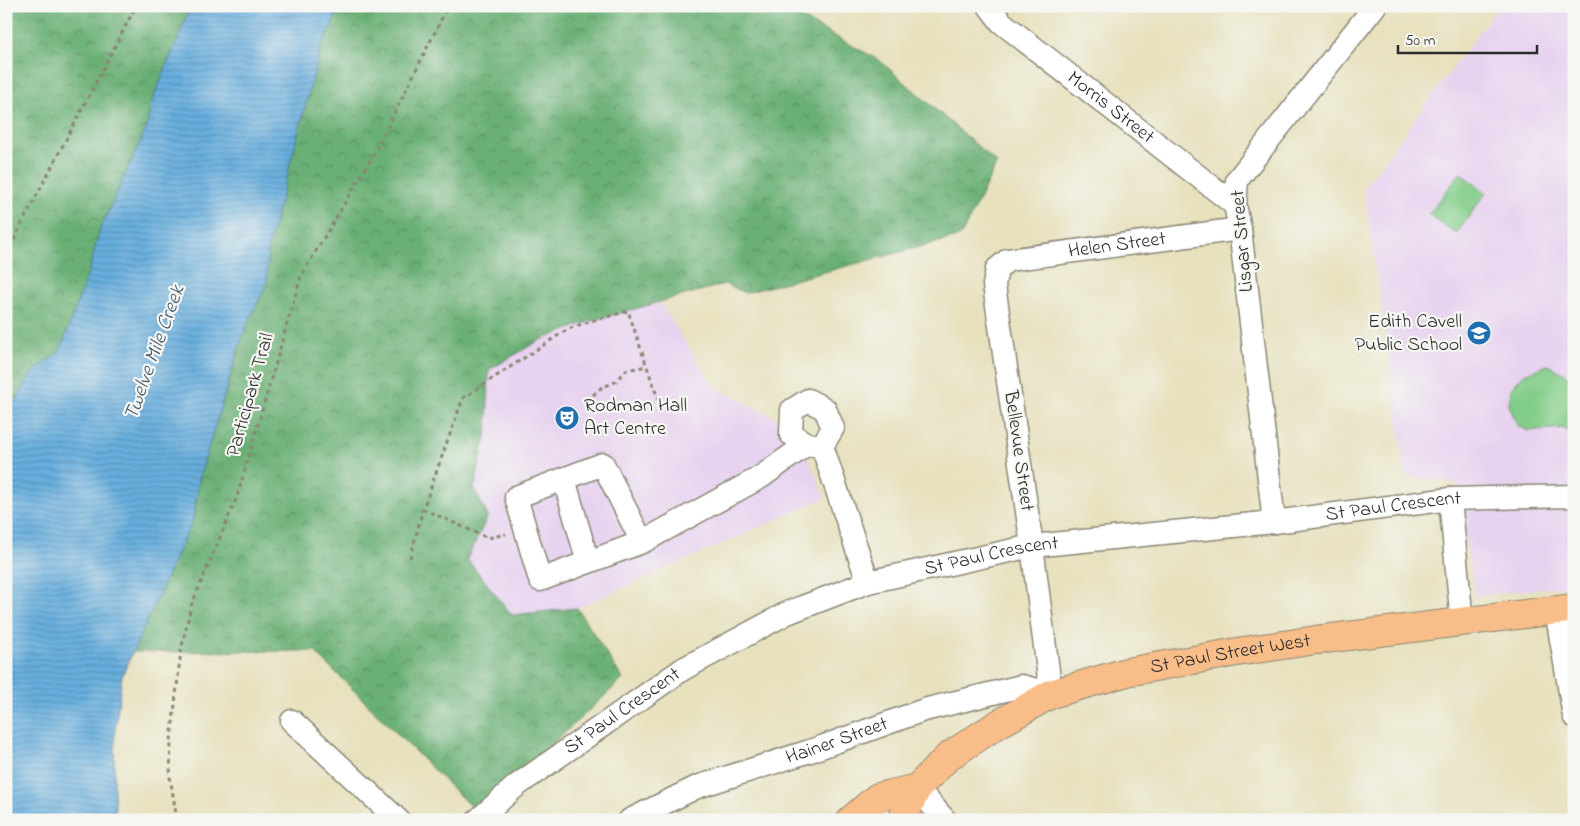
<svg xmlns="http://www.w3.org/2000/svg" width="1580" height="826" viewBox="0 0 1580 826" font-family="'Indie Flower',sans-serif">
  <defs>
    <pattern id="forest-crowns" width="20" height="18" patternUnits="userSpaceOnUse" patternTransform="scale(1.25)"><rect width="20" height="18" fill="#6ab076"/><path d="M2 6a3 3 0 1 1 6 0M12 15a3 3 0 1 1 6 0" fill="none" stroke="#578f61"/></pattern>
    <pattern id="water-rules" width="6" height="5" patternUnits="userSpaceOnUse" patternTransform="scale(1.25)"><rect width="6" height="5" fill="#67aede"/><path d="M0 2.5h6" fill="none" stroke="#558eb4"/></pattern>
  </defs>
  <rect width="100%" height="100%" fill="#f6f6f2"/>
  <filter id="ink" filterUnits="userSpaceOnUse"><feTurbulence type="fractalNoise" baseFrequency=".02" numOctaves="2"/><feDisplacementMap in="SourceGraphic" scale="10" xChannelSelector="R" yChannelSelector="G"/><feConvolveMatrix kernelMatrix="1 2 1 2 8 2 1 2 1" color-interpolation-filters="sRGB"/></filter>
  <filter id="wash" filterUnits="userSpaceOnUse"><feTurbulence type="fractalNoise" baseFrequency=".0096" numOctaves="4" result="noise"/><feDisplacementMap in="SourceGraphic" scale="20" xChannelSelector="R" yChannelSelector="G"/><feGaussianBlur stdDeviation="1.12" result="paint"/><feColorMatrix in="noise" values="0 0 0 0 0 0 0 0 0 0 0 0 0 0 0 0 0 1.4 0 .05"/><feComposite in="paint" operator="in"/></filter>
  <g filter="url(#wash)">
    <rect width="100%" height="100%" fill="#e7e1be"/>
    <!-- built -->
    <path fill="#e7d2ef" d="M 1499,6 L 1558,6 L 1574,19 L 1574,585 L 1475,596 L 1457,483 L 1406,477 L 1364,188 Z
      M 660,302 L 714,387 L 796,428 L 825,498 L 577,608 L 512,615 L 467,559 L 488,516 L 474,489 L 487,432 L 489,370 L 540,340 L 591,321 Z"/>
    <!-- forest -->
    <path fill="url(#forest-crowns)" stroke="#4a6e50" d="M 6,6 L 191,6 L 151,104 L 146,129 L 100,229 L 87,277 L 60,351 L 32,373 L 6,417 Z
      M 341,6 L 779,6 L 879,60 L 997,163 L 961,236 L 745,293 L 725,284 L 591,321 L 540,340 L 489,370 L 487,432 L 474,489 L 488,516 L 467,559 L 512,615 L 577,608 L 623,679 L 477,813 L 314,651 L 133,652 L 193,519 L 200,475 L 244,333 L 267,283 L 268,247 L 321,47 Z"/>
    <!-- garden -->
    <path fill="#83cd8a" stroke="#577c5a" d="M 1460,173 L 1486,193 L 1456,234 L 1429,214 Z
      M 1548,365 L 1568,376 L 1574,420 L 1574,434 L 1562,428 L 1528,431 L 1517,425 L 1509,405 L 1511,389 L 1524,374 Z"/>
    <!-- water -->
    <path fill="url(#water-rules)" stroke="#496c84" d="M 191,6 L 341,6 L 321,47 L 268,247 L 267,283 L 243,334 L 200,475 L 193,519 L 122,676 L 115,731 L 114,786 L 116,820 L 6,820 L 6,417 L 32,373 L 60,351 L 87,277 L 100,229 L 146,129 L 151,104 Z"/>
  </g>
  <g filter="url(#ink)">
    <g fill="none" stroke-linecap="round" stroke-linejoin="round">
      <defs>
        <g id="minor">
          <path id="s1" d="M 989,6 L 1001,22 L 1235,205"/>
          <path d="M 821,446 L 807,444 L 791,434 L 792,410 L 808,400 L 825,409 L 833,428 L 822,446 L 868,582"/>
          <path d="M 564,479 L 588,562"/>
          <path d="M 1450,499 L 1462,622"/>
          <path d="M 1274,522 L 1240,229 L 1235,205 L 1237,180 L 1375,6"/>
          <path d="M 642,542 L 540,580 L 516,497 L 603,464 L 642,542 L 761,477 L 807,444"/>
          <path d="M 1556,610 L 1574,716"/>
          <path d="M 292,721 L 398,820"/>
          <path d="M 917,788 L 945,820"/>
          <path id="s2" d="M 478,820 L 516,786 L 683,669 L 787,613 L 868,582 L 1032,546 L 1274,522 L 1450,499 L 1574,496"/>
          <path id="s3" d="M 630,820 L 697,787 L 813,750 L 924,710 L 1022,686 L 1051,694 L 1032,546 L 994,285 L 997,269 L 1008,260 L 1240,229"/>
        </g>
        <g id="major">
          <path d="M 851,820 L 878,797 L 917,788"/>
          <path id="s4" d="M 902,820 L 917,788 L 949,756 L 995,726 L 1051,694 L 1127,672 L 1237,652 L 1316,640 L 1574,608"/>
        </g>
      </defs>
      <!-- minor casing -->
      <use href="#minor" stroke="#898674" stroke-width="25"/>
      <!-- major casing -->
      <use href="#major" stroke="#898674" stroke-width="30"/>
      <!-- path -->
      <path stroke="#898674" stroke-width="3" stroke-dasharray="4 4" stroke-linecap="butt" d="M 6,254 L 136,6
        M 593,395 L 601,388 L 615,382 L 626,370 L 647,366
        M 423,509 L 488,538 L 506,534
        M 410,558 L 423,509 L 463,398 L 568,329 L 591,321 L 628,311 L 658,399
        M 177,820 L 170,777 L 171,740 L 181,650 L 191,606 L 237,497 L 301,276 L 373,156 L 448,6"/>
      <!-- minor -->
      <use href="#minor" stroke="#fff" stroke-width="22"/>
      <!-- major -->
      <use href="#major" stroke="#f8bd88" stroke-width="28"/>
    </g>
  </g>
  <!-- icons -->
  <defs>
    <symbol id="school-disc" viewBox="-11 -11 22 22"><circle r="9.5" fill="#1f6fb2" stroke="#f6f6f2"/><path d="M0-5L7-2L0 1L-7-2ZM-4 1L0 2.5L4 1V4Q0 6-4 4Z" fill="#fff"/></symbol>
    <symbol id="theatre-disc" viewBox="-11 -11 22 22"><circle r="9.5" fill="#1f6fb2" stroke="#f6f6f2"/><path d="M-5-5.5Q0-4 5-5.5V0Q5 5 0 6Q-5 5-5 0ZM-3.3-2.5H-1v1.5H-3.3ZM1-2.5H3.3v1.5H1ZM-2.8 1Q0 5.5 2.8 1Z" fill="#fff"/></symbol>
  </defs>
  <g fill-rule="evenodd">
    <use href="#school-disc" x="1465" y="319" width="28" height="28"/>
    <use href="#theatre-disc" x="553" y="404" width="28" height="28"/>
  </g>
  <g text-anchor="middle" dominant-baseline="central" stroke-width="4.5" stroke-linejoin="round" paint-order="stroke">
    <!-- street labels -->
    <g font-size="20" fill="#2b2b2b" stroke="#f6f6f2">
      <text stroke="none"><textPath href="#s1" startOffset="159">Morris Street</textPath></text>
      <text transform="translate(1243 241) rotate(-95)">Lisgar Street</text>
      <text stroke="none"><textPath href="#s3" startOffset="999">Helen Street</textPath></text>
      <text transform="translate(251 395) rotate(-74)">Participark Trail</text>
      <text transform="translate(1018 451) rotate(82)">Bellevue Street</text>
      <text stroke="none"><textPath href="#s2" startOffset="991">St Paul Crescent</textPath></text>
      <text stroke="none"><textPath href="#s2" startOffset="586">St Paul Crescent</textPath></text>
      <text stroke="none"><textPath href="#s4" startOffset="384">St Paul Street West</textPath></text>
      <text stroke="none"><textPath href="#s2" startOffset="181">St Paul Crescent</textPath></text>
      <text stroke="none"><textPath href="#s3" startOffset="222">Hainer Street</textPath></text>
    </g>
    <!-- poi labels -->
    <g font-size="20" fill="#2b2b2b" stroke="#f6f6f2" text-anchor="end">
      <text x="1462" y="322">Edith Cavell<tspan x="1462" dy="23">Public School</tspan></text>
      <text x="584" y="406" text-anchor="start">Rodman Hall<tspan x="584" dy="23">Art Centre</tspan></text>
    </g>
    <!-- water labels -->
    <g font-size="21" font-style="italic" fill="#40596a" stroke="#f6f6f2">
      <text transform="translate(155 353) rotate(-70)">Twelve Mile Creek</text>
    </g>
  </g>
  <!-- margin -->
  <rect width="1580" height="826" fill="none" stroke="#f6f6f2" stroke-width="25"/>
  <!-- scale -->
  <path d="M1398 45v8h139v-8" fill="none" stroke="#2b2b2b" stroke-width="2.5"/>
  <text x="1405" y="45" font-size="15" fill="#2b2b2b" stroke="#f6f6f2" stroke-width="4" paint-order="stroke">50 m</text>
</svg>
